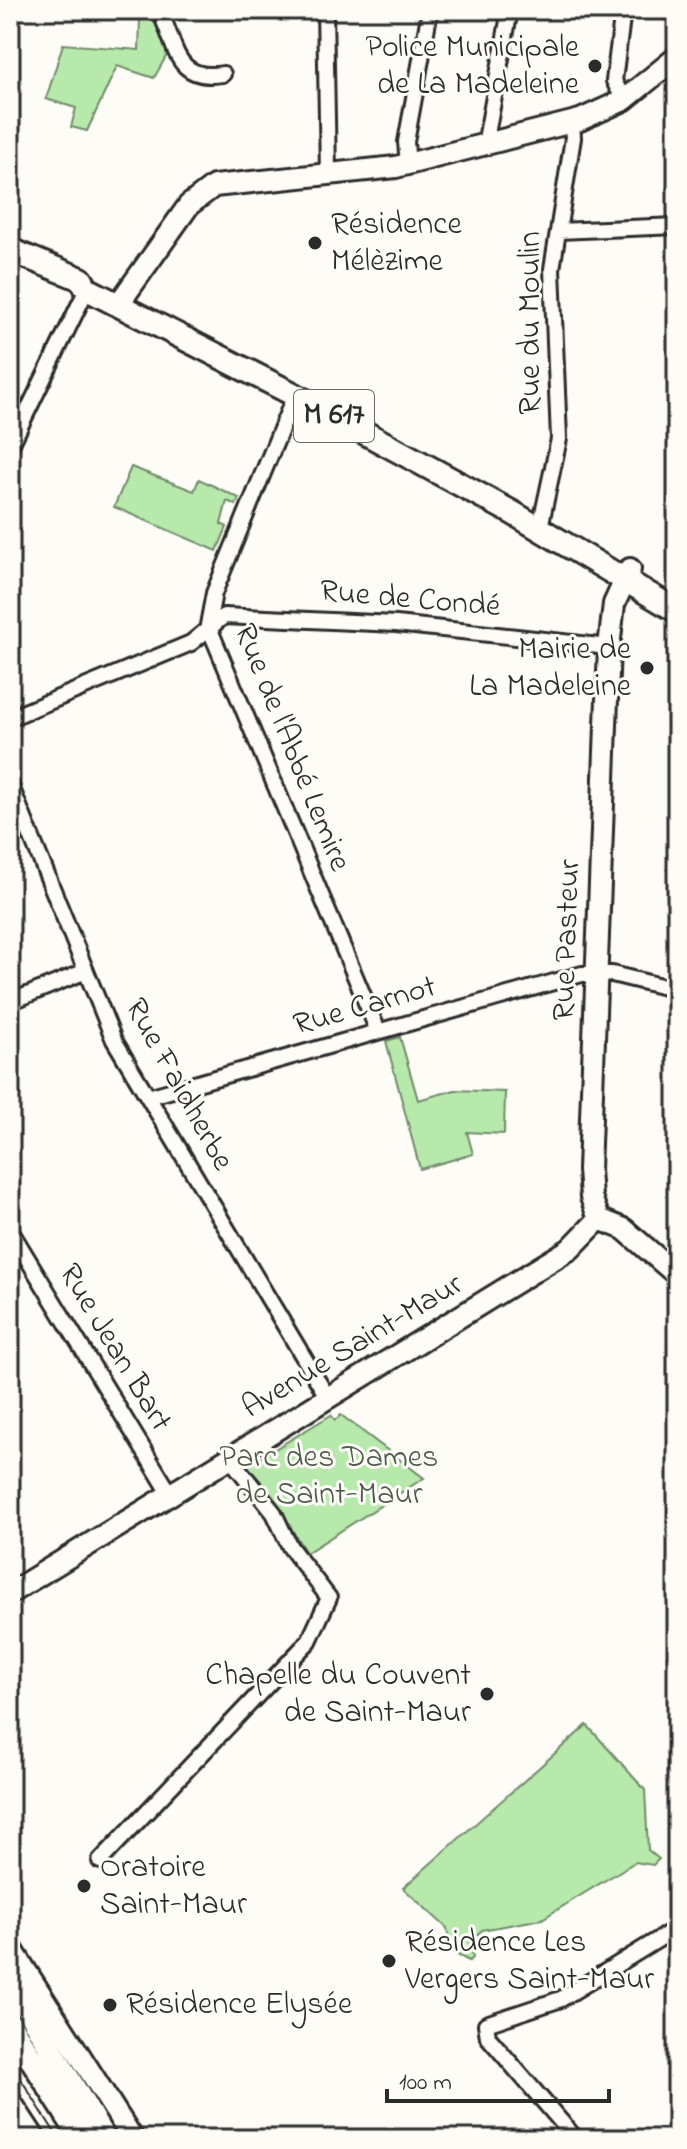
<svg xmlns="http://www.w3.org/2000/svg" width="687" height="2149" viewBox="0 0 687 2149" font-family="'Indie Flower',sans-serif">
  <rect width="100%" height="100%" fill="#fdfcf7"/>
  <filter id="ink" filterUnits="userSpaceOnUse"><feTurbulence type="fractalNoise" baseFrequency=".0125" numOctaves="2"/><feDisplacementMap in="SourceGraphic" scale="16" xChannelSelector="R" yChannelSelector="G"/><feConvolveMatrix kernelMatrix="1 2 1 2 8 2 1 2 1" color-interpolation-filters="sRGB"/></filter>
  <g filter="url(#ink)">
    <!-- green -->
    <path fill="#b6e9aa" stroke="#708a6a" stroke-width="2" d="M 140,17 L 153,18 L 168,53 L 154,78 L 117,66 L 87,131 L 71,127 L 76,108 L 46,99 L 63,44 L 139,50 Z
      M 131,467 L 194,491 L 199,479 L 239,498 L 236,505 L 227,501 L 221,524 L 227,527 L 217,551 L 114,507 Z
      M 400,1037 L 418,1100 L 455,1090 L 505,1092 L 504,1134 L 467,1132 L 473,1154 L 420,1169 L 386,1041 Z
      M 331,1415 L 335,1420 L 341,1415 L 424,1478 L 306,1553 L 266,1487 L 247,1466 Z
      M 587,1725 L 645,1790 L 648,1850 L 659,1859 L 653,1865 L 635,1862 L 542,1919 L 482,1930 L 470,1943 L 473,1958 L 469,1961 L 450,1951 L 447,1928 L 403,1888 Z"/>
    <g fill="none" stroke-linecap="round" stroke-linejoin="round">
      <defs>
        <path id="street" d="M 159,10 C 177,44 173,82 223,74
          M 325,10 L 328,173
          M 623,10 L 614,81 L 624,100
          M 485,145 L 510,10
          M 408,165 L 406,142 L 430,10
          M 558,231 L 677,226
          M 295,395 L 214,593 L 208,625 L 378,1031
          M 10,447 L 87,289
          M 541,523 L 559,439 L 552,269 L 573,138 L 572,122
          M 10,718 L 191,643 L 224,616 L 396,624 L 609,647
          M 10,784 L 114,1040 L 328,1398
          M 10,1002 L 86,971
          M 148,1097 L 582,974 L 612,974 L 677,990
          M 10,1230 L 171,1495
          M 676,1658 L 677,1660
          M 100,1861 L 309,1641 L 329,1598 L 290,1547 L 274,1513 L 229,1457
          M 576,2139 L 488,2037 L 486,2024 L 561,1999 L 677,1928"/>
        <path id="secondary" d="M 118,305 L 189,205 L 214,186 L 396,167 L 580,120 L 624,100 L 677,57
          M 599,1219 L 591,1197 L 589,1170 L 609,647 L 614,604 L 630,569
          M 599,1219 L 624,1229 L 677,1275
          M 10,1593 L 570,1249 L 599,1219
          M 10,1946 L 133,2139
          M 10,2101 L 35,2139"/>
        <path id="primary" d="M 10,250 L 81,279 L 87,289 L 295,395 L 513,513 L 677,611
          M 10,1979 L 104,2139
          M 10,2025 L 82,2139"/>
      </defs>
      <!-- street casing -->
      <use href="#street" stroke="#2b2b2b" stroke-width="20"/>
      <!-- secondary casing -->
      <use href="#secondary" stroke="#2b2b2b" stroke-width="26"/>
      <!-- primary casing -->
      <use href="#primary" stroke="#2b2b2b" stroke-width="28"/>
      <!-- street -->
      <use href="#street" stroke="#fdfcf7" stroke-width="14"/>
      <!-- secondary -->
      <use href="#secondary" stroke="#fdfcf7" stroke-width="20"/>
      <!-- primary -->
      <use href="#primary" stroke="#fdfcf7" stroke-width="22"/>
      <!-- tram -->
      <path stroke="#2b2b2b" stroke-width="2" d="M 10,2062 L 59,2139"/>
    </g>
  </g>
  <!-- markers -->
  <g fill="#2b2b2b" stroke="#fdfcf7" stroke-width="3">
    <circle cx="595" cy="66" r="8"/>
    <circle cx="315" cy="243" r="8"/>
    <circle cx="647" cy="668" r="8"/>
    <circle cx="487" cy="1694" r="8"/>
    <circle cx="84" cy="1886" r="8"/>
    <circle cx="389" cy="1961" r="8"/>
    <circle cx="110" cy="2005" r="8"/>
  </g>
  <g text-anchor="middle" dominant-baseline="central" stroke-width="6" stroke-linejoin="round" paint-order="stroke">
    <!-- shield labels -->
    <rect fill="#fdfcf7" stroke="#6a6a68" stroke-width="2" x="294" y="390" width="80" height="52" rx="6"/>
    <g font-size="30" font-weight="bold" fill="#2b2b2b">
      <text x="334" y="416">M 617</text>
    </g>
    <!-- poi labels -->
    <g font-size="32" fill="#2b2b2b" stroke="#fdfcf7" text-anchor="start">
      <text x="579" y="48" text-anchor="end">Police Municipale<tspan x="579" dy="37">de La Madeleine</tspan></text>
      <text x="331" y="225">Résidence<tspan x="331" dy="37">Mélèzime</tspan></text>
      <text x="631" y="650" text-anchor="end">Mairie de<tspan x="631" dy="37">La Madeleine</tspan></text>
      <text x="471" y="1676" text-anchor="end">Chapelle du Couvent<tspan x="471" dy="37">de Saint-Maur</tspan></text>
      <text x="100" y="1868">Oratoire<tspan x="100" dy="37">Saint-Maur</tspan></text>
      <text x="405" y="1943">Résidence Les<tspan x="405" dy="37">Vergers Saint-Maur</tspan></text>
      <text x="126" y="2005">Résidence Elysée</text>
    </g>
    <!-- street labels -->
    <g font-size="32" fill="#2b2b2b" stroke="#fdfcf7">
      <text transform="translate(531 323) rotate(-90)">Rue du Moulin</text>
      <text transform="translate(410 600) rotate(5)">Rue de Condé</text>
      <text transform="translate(291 748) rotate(68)">Rue de l'Abbé Lemire</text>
      <text transform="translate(568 940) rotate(-88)">Rue Pasteur</text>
      <text transform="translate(365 1007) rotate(-16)">Rue Carnot</text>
      <text transform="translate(178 1085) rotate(61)">Rue Faidherbe</text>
      <text transform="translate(353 1347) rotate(-31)">Avenue Saint-Maur</text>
      <text transform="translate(114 1348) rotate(59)">Rue Jean Bart</text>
    </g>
    <!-- park labels -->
    <g font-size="32" fill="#4e5a4b" stroke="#fdfcf7">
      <text x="329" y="1458">Parc des Dames<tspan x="329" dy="37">de Saint-Maur</tspan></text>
    </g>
  </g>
  <!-- margin -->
  <rect width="687" height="2149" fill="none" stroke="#fdfcf7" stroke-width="40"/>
  <rect x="20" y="20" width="647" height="2109" fill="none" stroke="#2b2b2b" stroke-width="3" filter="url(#ink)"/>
  <!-- scale -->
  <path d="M387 2089v12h222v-12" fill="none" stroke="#2b2b2b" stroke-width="4"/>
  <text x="399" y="2089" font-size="24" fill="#2b2b2b" stroke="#fdfcf7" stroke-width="6" paint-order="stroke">100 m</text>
</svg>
